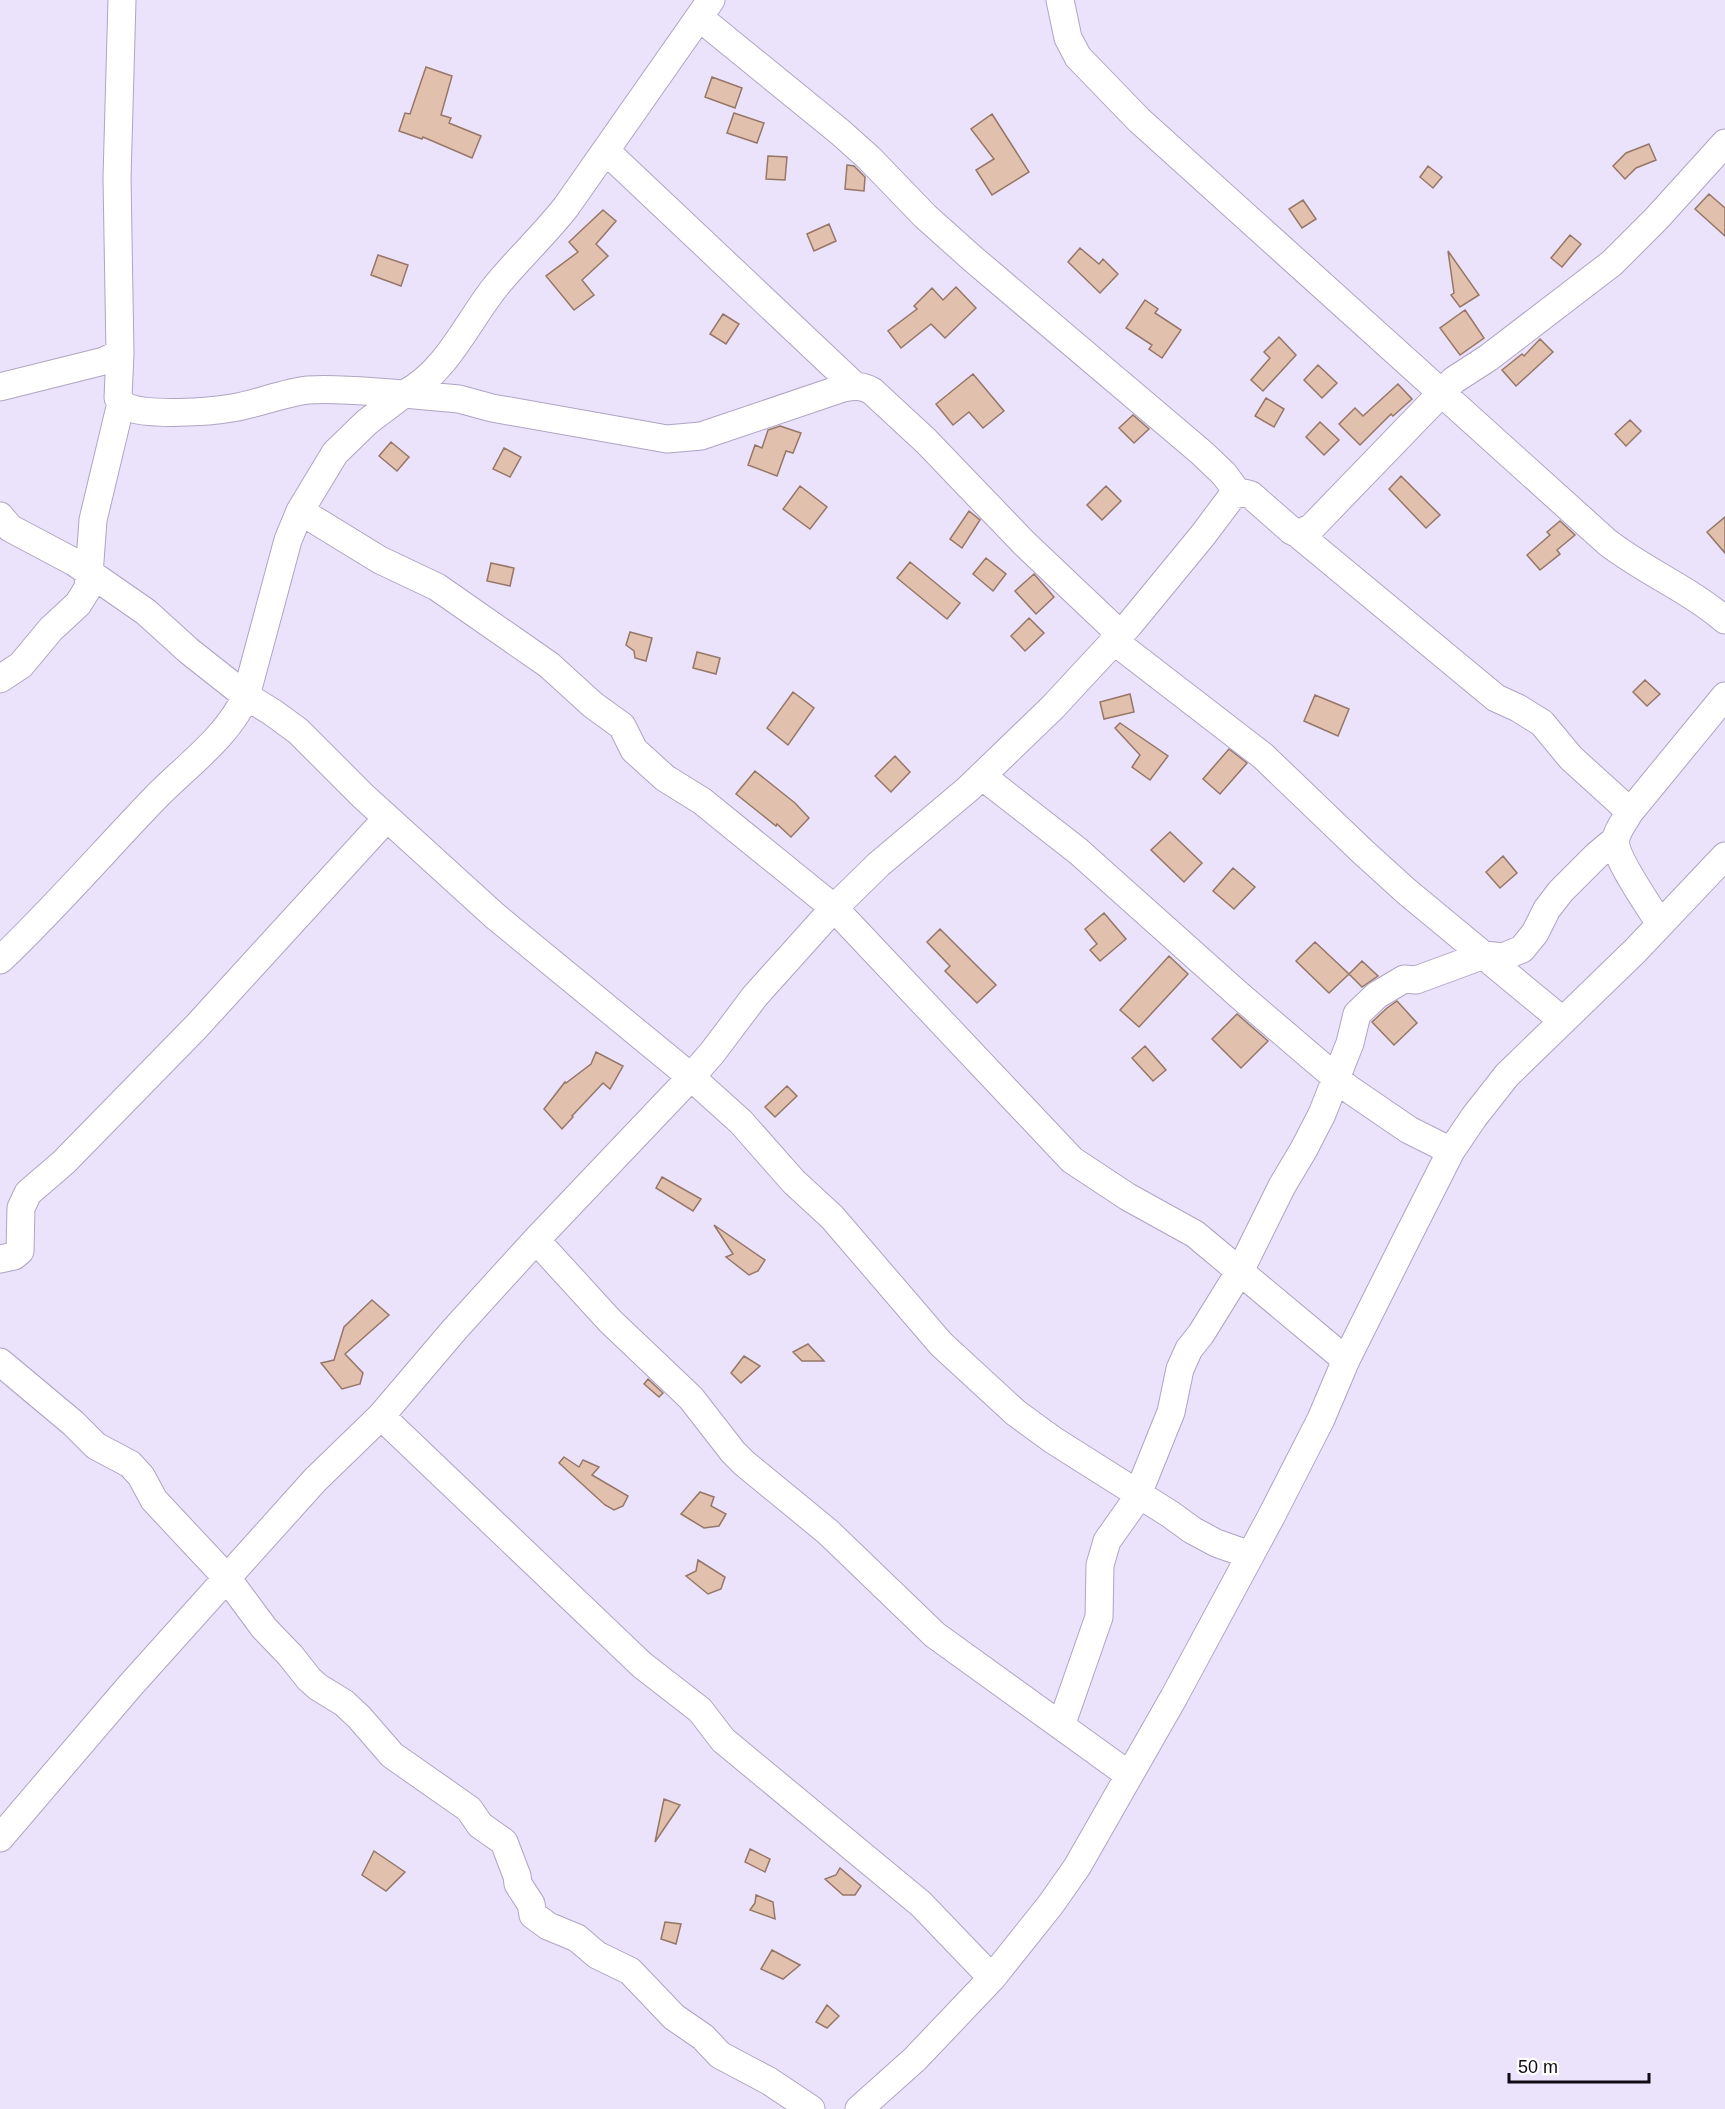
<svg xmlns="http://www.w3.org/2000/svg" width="1725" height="2109" viewBox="0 0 1725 2109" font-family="Arial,sans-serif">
  <rect width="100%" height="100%" fill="#ebe2fc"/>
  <!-- building -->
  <path fill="#e1c0ae" stroke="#967767" stroke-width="1.5" d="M 426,67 L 452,76 L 441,115 L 451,118 L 449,123 L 481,136 L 472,158 L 423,137 L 422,139 L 399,131 L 405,113 L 410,114 Z
    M 712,77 L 742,88 L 735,108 L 705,97 Z
    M 734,113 L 764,123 L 757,143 L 727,133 Z
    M 992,114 L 1029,172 L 992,195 L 976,170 L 994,159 L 971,129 Z
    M 1649,144 L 1656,160 L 1636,168 L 1625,179 L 1613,166 L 1626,153 Z
    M 768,156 L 787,157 L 785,180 L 766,179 Z
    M 847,165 L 854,166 L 865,177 L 864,191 L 845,189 Z
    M 1428,166 L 1442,177 L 1433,188 L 1420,177 Z
    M 1709,194 L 1725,208 L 1725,236 L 1695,209 Z
    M 1303,200 L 1316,219 L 1302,228 L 1289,209 Z
    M 603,210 L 616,221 L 596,244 L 608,256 L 582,280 L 594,295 L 574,310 L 546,276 L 578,252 L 569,242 Z
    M 829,224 L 836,241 L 814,251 L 807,234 Z
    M 1570,235 L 1581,244 L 1562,267 L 1551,258 Z
    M 1080,248 L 1099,264 L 1103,259 L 1118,274 L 1100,293 L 1068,262 Z
    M 1448,251 L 1479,295 L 1460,307 L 1451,295 L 1454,293 Z
    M 378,255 L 408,265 L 401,286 L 371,275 Z
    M 956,287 L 976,308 L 945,338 L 931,324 L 901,348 L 888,331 L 917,309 L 914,306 L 932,288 L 943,300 Z
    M 1145,300 L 1158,309 L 1155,313 L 1181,330 L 1162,358 L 1149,349 L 1152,345 L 1126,328 Z
    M 1465,310 L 1484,338 L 1460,355 L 1440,328 Z
    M 723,314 L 739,324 L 726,344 L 710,334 Z
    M 1279,337 L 1296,355 L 1263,391 L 1251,380 L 1270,358 L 1264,352 Z
    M 1540,339 L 1553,352 L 1516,386 L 1502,370 L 1522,354 L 1524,356 Z
    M 1318,365 L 1337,383 L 1322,398 L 1304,380 Z
    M 973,374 L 1004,411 L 983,428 L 969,412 L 953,425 L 936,404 Z
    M 1398,384 L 1412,399 L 1393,416 L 1391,414 L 1360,445 L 1339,424 L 1355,408 L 1363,416 Z
    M 1266,398 L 1284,409 L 1274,427 L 1255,416 Z
    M 1133,415 L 1149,429 L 1134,443 L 1119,428 Z
    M 1630,420 L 1641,431 L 1626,446 L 1615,434 Z
    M 1320,422 L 1339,440 L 1324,455 L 1306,437 Z
    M 780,426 L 801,433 L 793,453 L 786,451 L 777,476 L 748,465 L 755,445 L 762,448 L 768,430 Z
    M 391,442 L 409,457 L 397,471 L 379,456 Z
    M 504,448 L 521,457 L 510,477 L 493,469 Z
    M 1401,476 L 1440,515 L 1426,528 L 1389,489 Z
    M 800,486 L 827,507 L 810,529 L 783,509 Z
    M 1106,486 L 1121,501 L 1102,520 L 1087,505 Z
    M 969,511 L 980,520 L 962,548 L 950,539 Z
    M 1725,517 L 1725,553 L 1707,532 Z
    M 1560,521 L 1575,535 L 1557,550 L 1560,554 L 1540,570 L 1527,555 L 1550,535 L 1547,532 Z
    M 986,558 L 1006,574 L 993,591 L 973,574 Z
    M 910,562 L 960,603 L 947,619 L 897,578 Z
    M 491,563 L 514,568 L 510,586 L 487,581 Z
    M 1034,574 L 1054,597 L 1036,614 L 1015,591 Z
    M 1029,618 L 1044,633 L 1025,651 L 1011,636 Z
    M 630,632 L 652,638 L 646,661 L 635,658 L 634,651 L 626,645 Z
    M 697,652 L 720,658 L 716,674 L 693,668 Z
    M 1645,680 L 1660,694 L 1647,706 L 1633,692 Z
    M 793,692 L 814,708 L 788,745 L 767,728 Z
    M 1130,694 L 1134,712 L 1104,719 L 1100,702 Z
    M 1315,695 L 1349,709 L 1338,736 L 1304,721 Z
    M 1120,723 L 1168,756 L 1150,780 L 1132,767 L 1140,755 L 1115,728 Z
    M 1229,749 L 1247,763 L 1220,794 L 1203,779 Z
    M 895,756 L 910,772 L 891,792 L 875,776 Z
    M 755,771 L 795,803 L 809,818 L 791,837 L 777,824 L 776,826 L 736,794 Z
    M 1170,832 L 1202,863 L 1184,882 L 1151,850 Z
    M 1503,856 L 1517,873 L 1500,888 L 1486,872 Z
    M 1233,868 L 1255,887 L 1234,909 L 1213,891 Z
    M 1104,913 L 1126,939 L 1100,961 L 1090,950 L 1097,944 L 1085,929 Z
    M 940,929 L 996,985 L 977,1003 L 945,971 L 950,966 L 927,942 Z
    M 1315,942 L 1349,974 L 1329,993 L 1296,961 Z
    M 1169,956 L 1188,974 L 1139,1027 L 1120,1010 Z
    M 1362,961 L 1378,976 L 1362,987 L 1349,974 Z
    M 1397,1001 L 1417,1023 L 1394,1045 L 1372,1022 L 1387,1008 Z
    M 1237,1014 L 1268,1041 L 1241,1068 L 1212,1039 Z
    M 1145,1046 L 1166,1070 L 1153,1081 L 1132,1058 Z
    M 596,1052 L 623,1066 L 610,1089 L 603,1083 L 572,1116 L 573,1117 L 562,1129 L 544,1109 L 565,1082 L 566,1083 L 591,1064 Z
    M 787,1086 L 797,1096 L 775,1117 L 765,1107 Z
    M 662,1177 L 701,1199 L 693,1211 L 656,1188 Z
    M 714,1225 L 765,1260 L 758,1271 L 749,1275 L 726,1257 L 733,1254 Z
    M 372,1300 L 389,1315 L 345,1354 L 363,1373 L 360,1384 L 342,1389 L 321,1363 L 334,1360 L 344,1327 Z
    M 808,1344 L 824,1361 L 802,1361 L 793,1352 Z
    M 744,1356 L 760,1366 L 741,1383 L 731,1373 Z
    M 648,1379 L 663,1393 L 659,1397 L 644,1384 Z
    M 564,1457 L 579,1467 L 583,1460 L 599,1467 L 592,1475 L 628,1496 L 623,1506 L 614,1510 L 605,1505 L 559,1463 Z
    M 700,1492 L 714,1497 L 711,1506 L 726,1514 L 719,1526 L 704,1528 L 681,1514 Z
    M 698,1560 L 725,1577 L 721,1589 L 708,1594 L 686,1576 L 696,1571 Z
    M 664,1799 L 680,1805 L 655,1842 Z
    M 750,1849 L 770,1859 L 765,1872 L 745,1862 Z
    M 374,1851 L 405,1872 L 386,1891 L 362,1875 Z
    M 840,1868 L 861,1886 L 855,1895 L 843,1895 L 825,1879 L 836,1875 Z
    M 756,1895 L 773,1902 L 775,1919 L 750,1910 L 755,1903 Z
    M 665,1922 L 681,1924 L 676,1944 L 661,1939 Z
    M 772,1950 L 800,1965 L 783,1979 L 761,1969 Z
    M 827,2005 L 839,2016 L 827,2028 L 816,2022 Z"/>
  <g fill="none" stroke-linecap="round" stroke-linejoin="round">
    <defs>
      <path id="minor" d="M 1060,0 L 1068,38 L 1078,57 L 1139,120 L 1607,542 C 1644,571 1689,589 1725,620
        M 700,18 L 840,132 L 869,158 L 925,216 L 973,259 L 1202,453 L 1224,474 L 1238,493
        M 606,151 L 855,386
        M 120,353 L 118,398 C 120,401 123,405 127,407 C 148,416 210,412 232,408 C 258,404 282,393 308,390 C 340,388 372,392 404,394 C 447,372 467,322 496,286 C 518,259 544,235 566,207 L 711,0
        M 0,387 L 104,361 L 120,353 L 117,178 L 122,0
        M 300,511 L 380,560 L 437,587 L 549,665 L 593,705 L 622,726 L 634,750 L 665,778 L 702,801 L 834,908 L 1072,1160 L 1128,1197 L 1195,1234 L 1346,1360
        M 0,516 L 10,528 L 74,562 L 146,612 L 189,651 L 246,696 L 272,712 L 298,731 L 363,796 L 495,916 L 691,1077 L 741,1122 L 794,1182 L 832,1217 L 941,1344 L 1016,1413 L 1053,1440 L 1170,1514 L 1192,1530 L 1216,1543 L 1250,1555
        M 1298,534 L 1496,698 L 1518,708 L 1542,723 L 1571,758 L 1625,807 L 1629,813 C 1625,821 1618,829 1616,838 C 1612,855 1650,907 1660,924
        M 1114,641 L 1263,756 L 1362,851 L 1406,891 L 1563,1021
        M 0,679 L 21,665 L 51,629 L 78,604 L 88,588 L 93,520 L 121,403
        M 982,776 L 1078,851 L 1239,995 L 1349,1089 L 1409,1130 L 1451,1151
        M 1629,813 L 1725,696
        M 0,960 C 54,909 103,852 155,798 C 186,766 227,738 246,696 L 288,540 L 300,511 L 335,453 L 367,422 L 404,394 L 459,399 L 492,408 L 667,439 L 701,436 L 843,388 C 854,386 862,385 872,391 L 926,441 L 1024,543 L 1120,634
        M 536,1240 L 610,1321 L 691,1398 L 733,1452 L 744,1463 L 828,1532 L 935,1635 L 1129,1775
        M 0,1259 L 14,1256 L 20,1251 L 21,1208 L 28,1193 L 64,1162 L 196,1027 L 387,818
        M 0,1362 L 73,1423 L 96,1446 L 130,1464 L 141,1476 L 154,1500 L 227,1578 L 264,1628 L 290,1655 L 309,1679 L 318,1687 L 344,1703 L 359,1717 L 392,1755 L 469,1809 L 480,1825 L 504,1842 L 517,1876 L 518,1884 L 531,1904 L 533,1915 L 548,1926 L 577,1938 L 597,1955 L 630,1971 L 674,2017 L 703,2037 L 720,2055 L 769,2081 L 811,2109
        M 381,1416 L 642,1665 L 700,1710 L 723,1740 L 921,1904 L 992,1978
        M 1061,1726 L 1099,1617 L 1100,1565 L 1107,1541 L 1131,1507 L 1138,1494 L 1171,1412 L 1180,1369 L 1189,1349 L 1201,1334 L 1240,1271 L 1282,1186 L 1304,1149 L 1322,1114 L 1350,1043 L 1357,1014 L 1377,995 L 1404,979 L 1416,980 L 1484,955 L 1503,957 L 1522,949 L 1535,933 L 1547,909 L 1561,891 L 1597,855 L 1615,840
        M 0,1838 L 129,1687 L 315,1480 L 381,1416 L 455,1329 L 536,1240 L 691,1077 L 712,1053 L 755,996 L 834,908 L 879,864 L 968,789 L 1053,707 L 1129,625 L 1203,535 L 1233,495 L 1244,493 L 1251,495 L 1292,531 L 1298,534 L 1312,527 L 1454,380 L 1488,358 L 1612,263 L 1657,218 L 1725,143
        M 859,2109 L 915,2059 L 992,1978 L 1051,1904 L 1077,1867 L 1174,1697 L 1272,1515 L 1321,1419 L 1346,1360 L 1408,1236 L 1451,1151 L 1474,1117 L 1507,1075 L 1635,951 L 1725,856"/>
    </defs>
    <!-- minor casing -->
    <use href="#minor" stroke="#afa4c3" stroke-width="29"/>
    <!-- minor -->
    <use href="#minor" stroke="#fff" stroke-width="27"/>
  </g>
  <!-- scale -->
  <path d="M1509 2073v9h140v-9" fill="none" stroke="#0f0b15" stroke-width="3"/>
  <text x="1518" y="2073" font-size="18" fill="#0f0b15" stroke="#ffffff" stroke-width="4.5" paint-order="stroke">50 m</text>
</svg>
